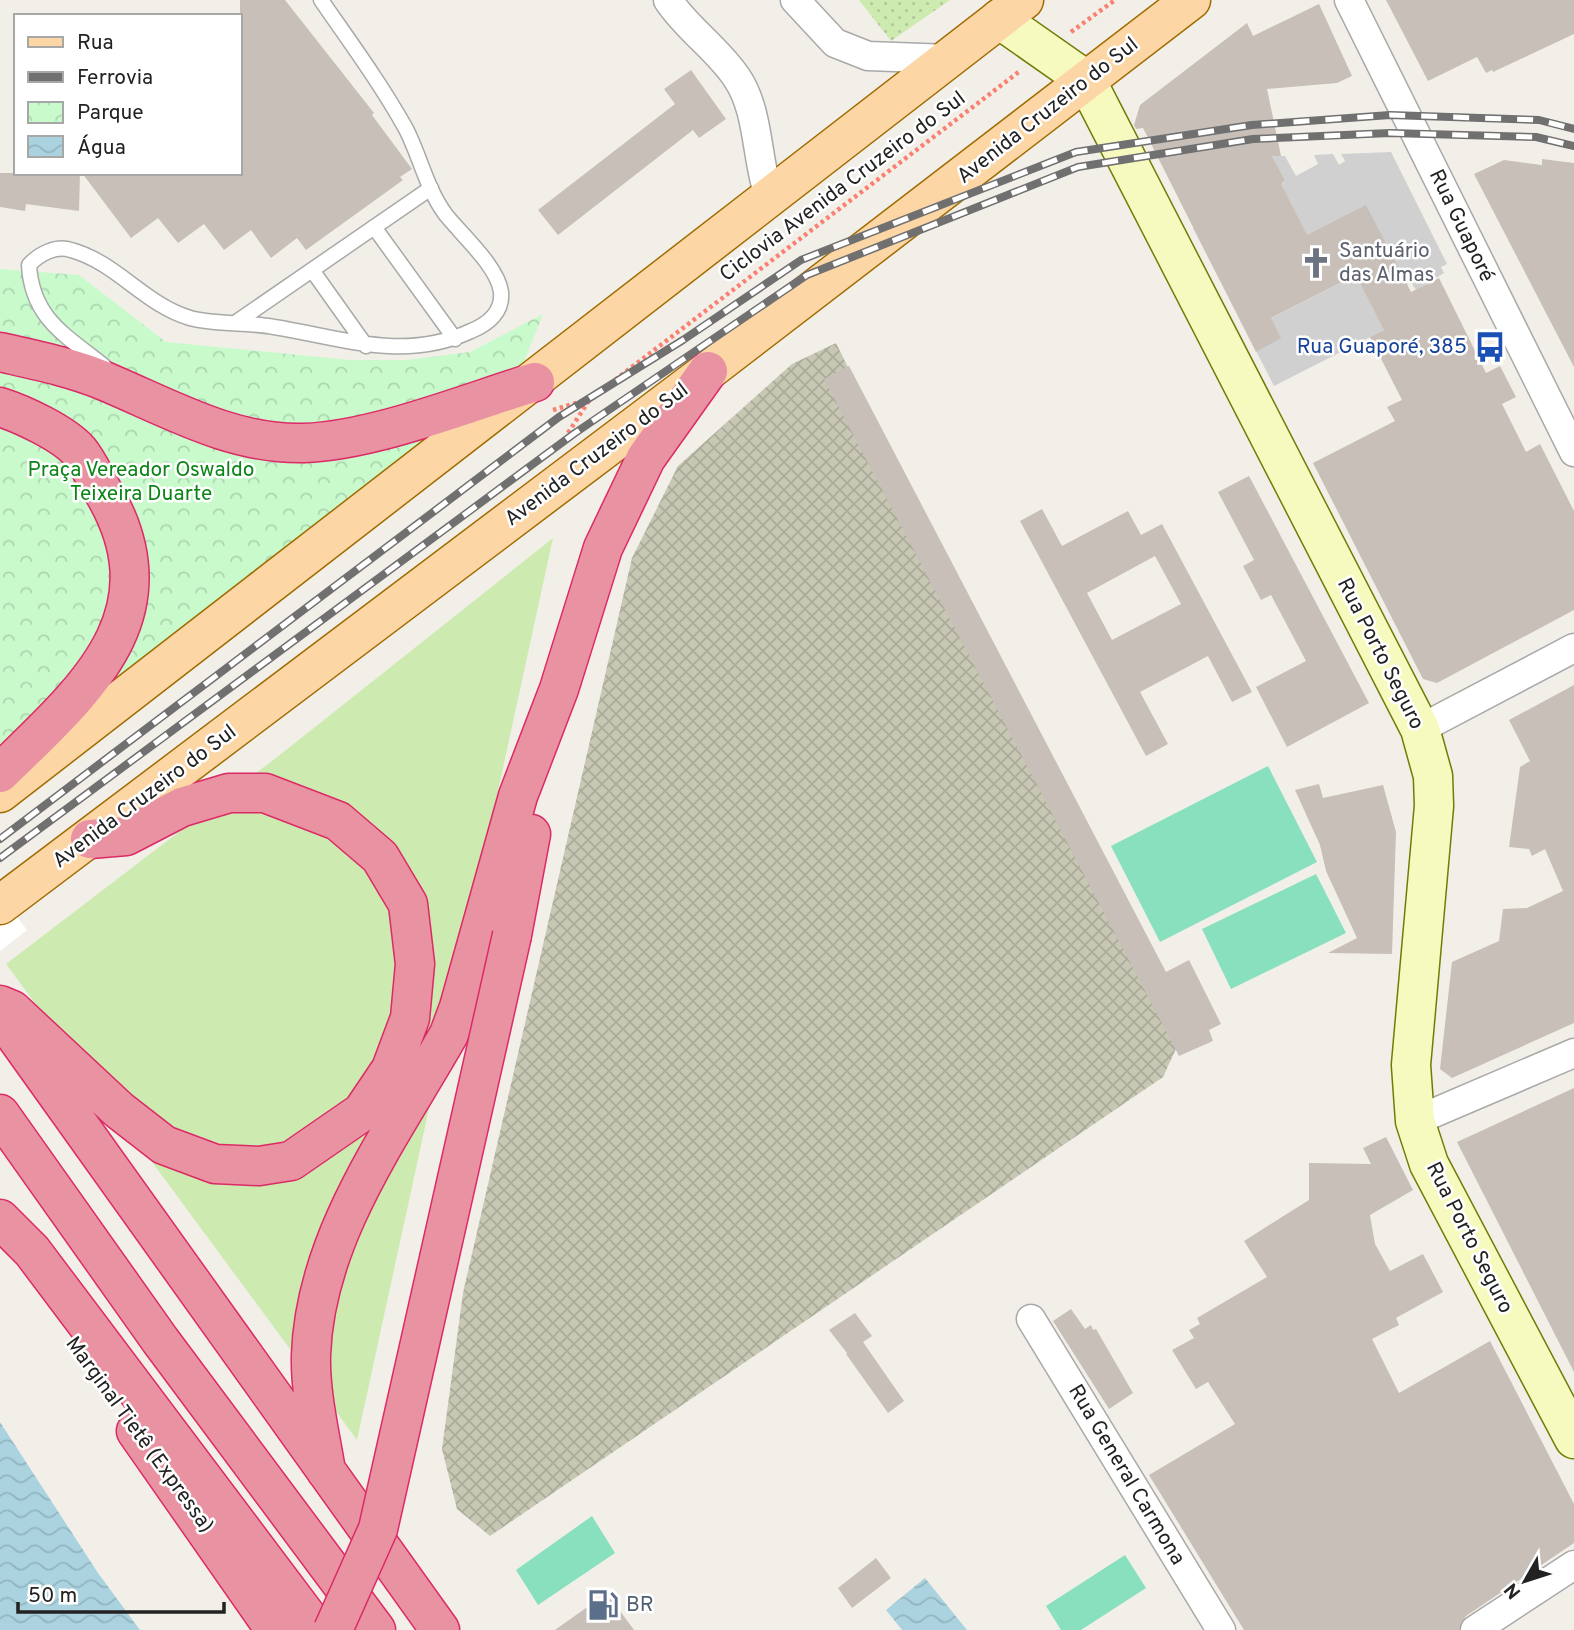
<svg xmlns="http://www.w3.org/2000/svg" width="1574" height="1630" viewBox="0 0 1574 1630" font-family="Overpass,sans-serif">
  <defs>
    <pattern id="construction-cross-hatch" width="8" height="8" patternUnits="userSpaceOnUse" patternTransform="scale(1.75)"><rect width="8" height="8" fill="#c7c7b4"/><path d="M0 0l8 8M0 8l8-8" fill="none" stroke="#abab9a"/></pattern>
    <pattern id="park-crowns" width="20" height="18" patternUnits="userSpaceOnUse" patternTransform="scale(1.75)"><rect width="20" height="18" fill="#c8facc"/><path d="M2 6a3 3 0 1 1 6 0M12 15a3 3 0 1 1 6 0" fill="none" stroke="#acd6af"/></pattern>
    <pattern id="garden-dots" width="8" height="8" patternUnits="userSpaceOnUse" patternTransform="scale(1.75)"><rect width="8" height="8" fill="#cdebb0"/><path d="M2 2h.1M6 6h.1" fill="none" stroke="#b0c997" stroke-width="1.8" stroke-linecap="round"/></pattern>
    <pattern id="water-waves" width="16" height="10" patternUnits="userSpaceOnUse" patternTransform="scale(1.75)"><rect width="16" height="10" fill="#aad3df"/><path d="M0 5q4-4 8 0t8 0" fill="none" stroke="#92b5bf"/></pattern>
  </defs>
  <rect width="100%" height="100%" fill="#f2efe9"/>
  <!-- religious -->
  <path fill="#d0d0d0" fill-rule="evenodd" d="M 1391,152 L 1447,264 L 1441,267 L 1444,273 L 1416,290 L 1411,282 L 1398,289 L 1384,330 L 1274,386 L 1193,228 L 1285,182 L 1272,156 L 1285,156 L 1296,176 L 1318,164 L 1314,155 L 1333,154 L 1339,165 L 1345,161 L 1341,154 ZM 1392,257 L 1246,331 L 1220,281 L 1220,280 Z"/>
  <!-- construction -->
  <path fill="url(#construction-cross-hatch)" d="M 836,343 L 1180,1040 L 1163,1077 L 490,1536 L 457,1509 L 442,1449 L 463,1293 L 632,558 L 678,466 L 792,364 Z"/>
  <!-- grass -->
  <path fill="#cdebb0" d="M 553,538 L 357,1440 L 6,964 L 281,754 Z"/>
  <!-- park -->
  <path fill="url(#park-crowns)" d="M 0,269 L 79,275 L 166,342 L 350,360 L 407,360 L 470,352 L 543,314 L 521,369 L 141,659 L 0,761 Z"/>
  <!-- garden -->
  <path fill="url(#garden-dots)" d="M 859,0 L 950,0 L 891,41 Z"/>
  <!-- pitch -->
  <path fill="#88e0be" d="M 1268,766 L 1317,862 L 1160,942 L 1111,846 Z
    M 1316,874 L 1346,933 L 1231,989 L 1202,929 Z
    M 592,1516 L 615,1553 L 538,1605 L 516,1570 Z
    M 1125,1555 L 1146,1588 L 1081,1630 L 1061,1630 L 1046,1606 Z"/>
  <!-- water -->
  <path fill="url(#water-waves)" d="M 0,1422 L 98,1573 L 140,1630 L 0,1630 Z
    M 925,1578 L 967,1630 L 902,1630 L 886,1610 Z"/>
  <!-- pier -->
  <path fill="#fff" d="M 0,895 L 27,930 L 0,951 Z"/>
  <!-- building -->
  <path fill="#c7bfb8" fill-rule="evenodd" d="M 240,0 L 285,0 L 374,113 L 372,115 L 412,169 L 400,177 L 403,180 L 306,250 L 297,238 L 271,258 L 251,230 L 224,250 L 204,224 L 178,243 L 158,218 L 131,238 L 82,173 L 240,173 Z
    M 1386,0 L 1574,0 L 1574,34 L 1493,72 L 1492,70 L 1486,73 L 1477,57 L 1428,81 Z
    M 1319,4 L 1352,76 L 1337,83 L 1267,89 L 1281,156 L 1272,156 L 1285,181 L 1281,184 L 1307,235 L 1366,205 L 1411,292 L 1439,278 L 1486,373 L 1500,366 L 1516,397 L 1502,404 L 1526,452 L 1540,444 L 1574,511 L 1574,610 L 1437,683 L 1423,679 L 1313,463 L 1395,421 L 1387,407 L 1402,400 L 1370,337 L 1384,330 L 1356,275 L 1271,318 L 1281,338 L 1256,352 L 1143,128 L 1136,129 L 1134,125 L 1140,105 L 1247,23 L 1253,36 Z
    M 691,70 L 726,119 L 699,138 L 693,130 L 558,235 L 538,210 L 675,104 L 664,89 Z
    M 1542,159 L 1574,163 L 1574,367 L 1474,174 L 1504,160 L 1542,165 Z
    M 0,173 L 80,173 L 79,211 L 26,204 L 25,211 L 0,207 Z
    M 849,366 L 1166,972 L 1189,960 L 1221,1024 L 1209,1030 L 1213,1041 L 1179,1056 L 824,379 Z
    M 1249,476 L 1369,703 L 1287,747 L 1256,687 L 1306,661 L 1271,595 L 1261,600 L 1243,566 L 1254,560 L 1218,492 Z
    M 1042,509 L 1062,546 L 1128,511 L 1141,535 L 1162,524 L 1252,692 L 1232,702 L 1208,656 L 1140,692 L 1168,744 L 1146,756 L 1020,521 ZM 1155,556 L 1181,604 L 1112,640 L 1087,593 Z
    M 1574,685 L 1574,1023 L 1452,1078 L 1440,1069 L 1452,962 L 1499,941 L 1503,909 L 1527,908 L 1563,891 L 1545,849 L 1532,856 L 1529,849 L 1509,847 L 1520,767 L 1530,761 L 1509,720 Z
    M 1319,784 L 1323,798 L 1383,785 L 1396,832 L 1392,954 L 1328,953 L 1357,938 L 1326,871 L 1320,845 L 1295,790 Z
    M 1574,1088 L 1574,1372 L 1457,1142 Z
    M 1386,1137 L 1413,1190 L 1370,1215 L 1375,1244 L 1390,1271 L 1423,1254 L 1443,1292 L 1396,1318 L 1399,1325 L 1372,1339 L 1399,1393 L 1490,1341 L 1574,1504 L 1574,1543 L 1466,1616 L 1459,1630 L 1244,1630 L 1149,1475 L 1235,1424 L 1208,1382 L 1196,1389 L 1172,1350 L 1194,1338 L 1189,1330 L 1200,1324 L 1197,1318 L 1267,1277 L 1244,1241 L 1309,1200 L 1309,1163 L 1371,1164 L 1363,1148 Z
    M 1071,1309 L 1085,1329 L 1091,1325 L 1093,1330 L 1096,1329 L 1133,1393 L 1109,1409 L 1053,1321 Z
    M 855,1313 L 872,1336 L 863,1342 L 904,1401 L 888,1413 L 846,1354 L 850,1351 L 847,1353 L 829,1330 Z
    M 876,1558 L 891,1578 L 852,1608 L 838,1588 Z
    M 607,1593 L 634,1630 L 555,1630 Z"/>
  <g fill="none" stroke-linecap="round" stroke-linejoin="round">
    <defs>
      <path id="lane" d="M 374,227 L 455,339
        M 312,270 L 366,346
        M 235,323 L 431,188
        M 104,366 C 65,335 32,318 29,265 C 39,254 56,245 71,250 C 116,262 145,305 190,318 C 217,325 247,322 274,327 C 343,338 404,362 471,331 C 488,324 503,312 501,292 C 498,267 462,235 446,215 C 427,190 420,156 406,129 C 381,84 350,42 321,0"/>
      <path id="street" d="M 668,0 C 687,29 718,49 737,78 C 760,112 756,162 770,199
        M 795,0 L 835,43 L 868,56 L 949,59
        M 1349,0 L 1574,452
        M 1420,729 L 1574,648
        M 1415,1121 L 1574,1053
        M 1031,1319 L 1221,1630
        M 1475,1630 L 1574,1565"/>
      <path id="secondary" d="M 999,19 L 1086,80 L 1420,729 L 1433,776 L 1434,806 L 1411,1065 L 1415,1121 L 1429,1164 L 1574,1439"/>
      <path id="primary" d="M 0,793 L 1024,0
        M 0,905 L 708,371 L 1191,0"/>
      <path id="highway" d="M 0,352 C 35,360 70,367 102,380 C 167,407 231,445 304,443 C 373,441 467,403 535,382
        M 0,407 C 22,414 63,433 79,451 C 88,462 94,476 101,488 C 178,613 85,690 0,773
        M 512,935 L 531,834
        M 0,1005 L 12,1010 L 119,1110 L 164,1145 L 215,1164 L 259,1166 L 291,1161 L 362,1112 L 391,1069 L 410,1018 L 415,964 L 408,904 L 380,857 L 338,821 L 265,793 L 229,793 L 182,807 L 126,836 L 90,839
        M 14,1034 L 440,1630
        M 0,1114 L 160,1340 L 376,1630
        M 0,1219 L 32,1251 L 317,1630
        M 136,1431 L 275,1630
        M 326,1471 C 320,1434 310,1393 311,1355 C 315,1236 393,1133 449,1034 L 459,1007 L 518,796 L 559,689 L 603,548 L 646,458 L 708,371"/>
    </defs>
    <!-- lane casing -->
    <use href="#lane" stroke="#a9a9a9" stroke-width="17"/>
    <!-- street casing -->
    <use href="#street" stroke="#a9a9a9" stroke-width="31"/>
    <!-- secondary casing -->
    <use href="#secondary" stroke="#707d05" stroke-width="41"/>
    <!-- primary casing -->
    <use href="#primary" stroke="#a06b00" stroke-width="41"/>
    <!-- highway casing -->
    <use href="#highway" stroke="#dc2a67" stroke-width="41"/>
    <!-- path -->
    <path stroke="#fa8072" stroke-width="4.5" stroke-dasharray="3.5 3.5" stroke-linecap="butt" d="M 1071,32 L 1115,0
      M 553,410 L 590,399 L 1020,71
      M 568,433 L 590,399"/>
    <!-- lane -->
    <use href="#lane" stroke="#fff" stroke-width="14"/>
    <!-- street -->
    <use href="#street" stroke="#fff" stroke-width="28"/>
    <!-- secondary -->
    <use href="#secondary" stroke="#f7fabf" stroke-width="38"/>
    <!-- primary -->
    <use href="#primary" stroke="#fcd6a4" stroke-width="38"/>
    <!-- highway -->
    <use href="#highway" stroke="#e892a2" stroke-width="38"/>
    <defs>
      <path id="rail" d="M 0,839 L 559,417 L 683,340 L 801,260 L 1076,152 L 1252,125 L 1390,115 L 1539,120 L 1574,129
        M 0,858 L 575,433 L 807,275 L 1078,167 L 1253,139 L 1390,133 L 1536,137 L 1574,146"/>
    </defs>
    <!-- rail casing -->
    <use href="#rail" stroke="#707070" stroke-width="8"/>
    <!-- rail -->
    <use href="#rail" stroke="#fff" stroke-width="5" stroke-dasharray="16" stroke-linecap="butt"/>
    <defs>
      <path id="highway-bridge" d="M 333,1630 L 378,1529 L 512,935"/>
    </defs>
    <!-- highway-bridge casing -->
    <use href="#highway-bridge" stroke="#dc2a67" stroke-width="41" stroke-linecap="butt"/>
    <!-- highway-bridge -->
    <use href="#highway-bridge" stroke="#e892a2" stroke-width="38"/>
  </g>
  <!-- icons -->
  <defs>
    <symbol id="church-bare" viewBox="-9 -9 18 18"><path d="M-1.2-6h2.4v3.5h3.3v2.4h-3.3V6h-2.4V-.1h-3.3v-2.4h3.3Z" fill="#6b7280" stroke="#fff" stroke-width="2.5" paint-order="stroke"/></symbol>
    <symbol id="bus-bare" viewBox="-9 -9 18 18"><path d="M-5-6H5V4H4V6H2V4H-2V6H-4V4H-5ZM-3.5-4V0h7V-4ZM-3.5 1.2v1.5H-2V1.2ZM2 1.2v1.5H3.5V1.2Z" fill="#1a4fb4" stroke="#fff" stroke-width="2.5" paint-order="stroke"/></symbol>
    <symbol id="fuel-bare" viewBox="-9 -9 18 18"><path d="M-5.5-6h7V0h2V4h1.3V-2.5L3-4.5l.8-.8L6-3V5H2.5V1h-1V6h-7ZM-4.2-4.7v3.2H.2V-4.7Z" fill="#5c6f8a" stroke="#fff" stroke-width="2.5" paint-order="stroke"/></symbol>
  </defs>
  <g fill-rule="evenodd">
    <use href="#church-bare" x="1294" y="241" width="44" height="44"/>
    <use href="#bus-bare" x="1468" y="325" width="44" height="44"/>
    <use href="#fuel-bare" x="581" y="1583" width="44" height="44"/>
  </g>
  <g text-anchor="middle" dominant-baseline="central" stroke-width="5" stroke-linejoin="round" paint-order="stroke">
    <!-- street labels -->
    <g font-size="21" fill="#222" stroke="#fff">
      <text transform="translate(1048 111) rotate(-38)">Avenida Cruzeiro do Sul</text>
      <text transform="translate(843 187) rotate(-37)">Ciclovia Avenida Cruzeiro do Sul</text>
      <text transform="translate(1461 226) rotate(64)">Rua Guaporé</text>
      <text transform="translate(597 455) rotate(-37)">Avenida Cruzeiro do Sul</text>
      <text transform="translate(1380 654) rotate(63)">Rua Porto Seguro</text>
      <text transform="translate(145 797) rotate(-37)">Avenida Cruzeiro do Sul</text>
      <text transform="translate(1469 1238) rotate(63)">Rua Porto Seguro</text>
      <text transform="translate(139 1435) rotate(54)">Marginal Tietê (Expressa)</text>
      <text transform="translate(1126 1475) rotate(59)">Rua General Carmona</text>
    </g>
    <!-- worship labels -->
    <g font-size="21" fill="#5b616d" stroke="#fff" text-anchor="start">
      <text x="1339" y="251">Santuário<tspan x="1339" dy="24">das Almas</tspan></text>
    </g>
    <!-- transit labels -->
    <g font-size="21" fill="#164399" stroke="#fff" text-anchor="end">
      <text x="1467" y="347">Rua Guaporé, 385</text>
    </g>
    <!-- park labels -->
    <g font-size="21" fill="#0c8416" stroke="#fff">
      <text x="141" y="470">Praça Vereador Oswaldo<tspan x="141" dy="24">Teixeira Duarte</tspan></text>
    </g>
    <!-- service labels -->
    <g font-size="21" fill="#4e5e75" stroke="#fff" text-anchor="start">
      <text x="626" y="1605">BR</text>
    </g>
  </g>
  <!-- legend -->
  <rect x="14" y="14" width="228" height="161" fill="#ffffff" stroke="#a7a7a7" stroke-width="2"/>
  <rect x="28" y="37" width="35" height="10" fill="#fcd6a4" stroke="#a7a7a7" stroke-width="2"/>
  <text x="77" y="49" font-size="21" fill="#222222">Rua</text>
  <rect x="28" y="72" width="35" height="10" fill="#707070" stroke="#a7a7a7" stroke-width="2"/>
  <text x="77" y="84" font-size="21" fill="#222222">Ferrovia</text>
  <rect x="28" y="102" width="35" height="21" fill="url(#park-crowns)" stroke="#a7a7a7" stroke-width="2"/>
  <text x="77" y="119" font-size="21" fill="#222222">Parque</text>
  <rect x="28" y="136" width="35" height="21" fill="url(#water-waves)" stroke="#a7a7a7" stroke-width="2"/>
  <text x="77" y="154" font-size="21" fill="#222222">Água</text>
  <!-- north arrow -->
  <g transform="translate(1525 1581) rotate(231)" stroke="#ffffff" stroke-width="5" paint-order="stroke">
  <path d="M0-5L12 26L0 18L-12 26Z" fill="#222222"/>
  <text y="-10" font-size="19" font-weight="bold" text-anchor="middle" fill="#222222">N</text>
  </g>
  <!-- scale -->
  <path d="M18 1602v10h206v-10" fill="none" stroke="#222222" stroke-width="3.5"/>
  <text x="28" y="1602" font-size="21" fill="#222222" stroke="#ffffff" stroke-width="5" paint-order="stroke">50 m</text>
</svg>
